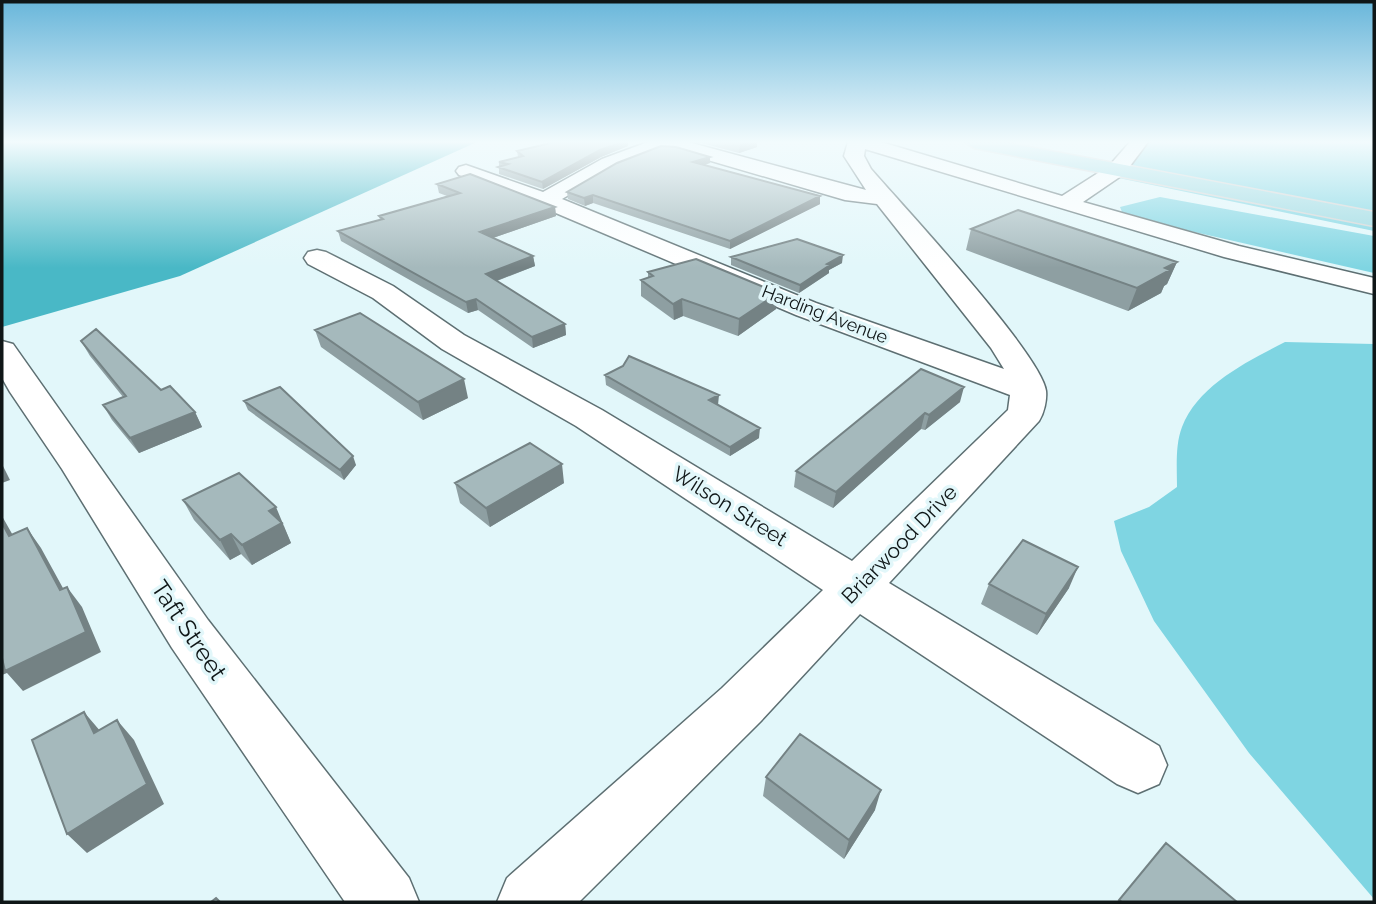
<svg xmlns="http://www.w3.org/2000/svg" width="1376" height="904" viewBox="0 0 1376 904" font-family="Raleway,sans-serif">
  <rect width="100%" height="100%" fill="#e2f7fa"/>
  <!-- green -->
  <path fill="#7fd5e2" d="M 1137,142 L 1374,142 L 1374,231 L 1104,175 Z
    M 1160,197 L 1374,236 L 1374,273 L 1190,231 L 1122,212 L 1120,207 Z
    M 1285,342 L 1374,344 L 1374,899 L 1249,753 L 1154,621 L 1121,551 L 1114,521 L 1149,507 L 1177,487 C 1177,468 1175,445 1182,427 C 1198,385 1248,361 1285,342 Z"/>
  <!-- water -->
  <path fill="#49b8c6" d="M 2,142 L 477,142 L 180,276 L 2,327 Z"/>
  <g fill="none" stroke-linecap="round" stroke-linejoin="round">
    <defs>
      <path id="minor" d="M 648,142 L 688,142 L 866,190 L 844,156 L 848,142 L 881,142 L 1062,196 L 1109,166 L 1130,142 L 1148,142 L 1124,174 L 1083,202 L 1239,246 L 1374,278 L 1374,294 L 1224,257 L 865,149 L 864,156 L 871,169 C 902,205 1042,355 1046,391 C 1047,400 1044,413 1039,421 L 889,583 L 1159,746 L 1167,765 L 1159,784 L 1138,793 L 1117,784 L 860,614 L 760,722 L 579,902 L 497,902 L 507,878 L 722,688 L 823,590 L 576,426 L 442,349 L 373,298 L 308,264 L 304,258 L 308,252 L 317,250 L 326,252 L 393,286 L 464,335 L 602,410 L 852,561 L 1008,410 L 1010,395 L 796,315 L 537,205 L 459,175 L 456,171 L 459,167 L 466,165 L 543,192 L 602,159 ZM 661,150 L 677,151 L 845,200 L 877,204 L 991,348 L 1004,369 L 816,303 L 562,199 L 616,167 Z
        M 2,341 L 13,344 L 208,620 L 409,878 L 419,902 L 345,902 L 172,648 L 62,469 L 10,392 L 2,378 Z"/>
      <path id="major" d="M 965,142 L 1003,142 L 1374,212 L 1374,226 L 974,148 Z"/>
    </defs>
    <!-- minor casing -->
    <use href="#minor" stroke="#5d6f72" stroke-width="3"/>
    <!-- major casing -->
    <use href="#major" stroke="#d4d5d5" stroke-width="3"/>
    <!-- minor -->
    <use href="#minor" fill="#fff" fill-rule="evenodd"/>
    <!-- major -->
    <use href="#major" fill="#9bd9e1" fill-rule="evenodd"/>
  </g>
  <!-- wall -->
  <path fill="#8e9fa2" d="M 555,142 L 628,142 L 628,146 L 601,157 L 543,189 L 499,174 L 499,162 L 518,157 L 517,151 Z
    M 697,142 L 757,142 L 757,147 L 739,153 Z
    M 710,163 L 704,165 L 820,204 L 730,249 L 593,203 L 585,206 L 568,199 L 567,192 Z
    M 437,184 L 555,207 L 556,216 L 493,238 L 533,256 L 535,266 L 497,281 L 565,324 L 566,335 L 533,348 L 478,310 L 468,313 L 341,241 L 338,231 L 380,220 L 379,216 L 447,196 L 439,193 Z
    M 971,229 L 1177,262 L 1167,284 L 1164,286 L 1161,293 L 1128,311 L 966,250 Z
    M 731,257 L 842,263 L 829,270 L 829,273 L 799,293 L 731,265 Z
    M 648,272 L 776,309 L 738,336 L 683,316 L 674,320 L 641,296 L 641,280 L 648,278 Z
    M 315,330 L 468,398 L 423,420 L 321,347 Z
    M 81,341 L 161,390 L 195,412 L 202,427 L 139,453 L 112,420 L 103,405 L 123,397 L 90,356 Z
    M 921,369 L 960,402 L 925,430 L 921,429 L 833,508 L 794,487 L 796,471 Z
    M 605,375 L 718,405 L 759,438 L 730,456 L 606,385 Z
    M 244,401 L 356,465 L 344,480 L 248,410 Z
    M 455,483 L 564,483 L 490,527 L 460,503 Z
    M 183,500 L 285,527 L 284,527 L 291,543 L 252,565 L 241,554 L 230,560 L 194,520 Z
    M 989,584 L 1069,588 L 1037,635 L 981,604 Z
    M 766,777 L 875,810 L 844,859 L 763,796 Z"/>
  <!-- shaded-wall -->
  <path fill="#748284" d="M 623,142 L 628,142 L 628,146 L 601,157 L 543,189 L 542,182 L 600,150 Z
    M 745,142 L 757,142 L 757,147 L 739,153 L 740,144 Z
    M 710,157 L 710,163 L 693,169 L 693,162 Z
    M 593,195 L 593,203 L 585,206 L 584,198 Z
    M 820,196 L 820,204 L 730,249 L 730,241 Z
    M 555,207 L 556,216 L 481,242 L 480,232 Z
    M 843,255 L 842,263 L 829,270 L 829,273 L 799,293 L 800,285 L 827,264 Z
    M 533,256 L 535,266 L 488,284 L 486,274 Z
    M 1177,262 L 1167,284 L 1164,286 L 1161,293 L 1128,311 L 1137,288 L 1165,268 Z
    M 778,293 L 776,309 L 738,336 L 739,319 Z
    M 476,299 L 478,310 L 468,313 L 466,302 Z
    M 682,299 L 683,316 L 674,320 L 673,304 Z
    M 565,324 L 566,335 L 533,348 L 532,337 Z
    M 464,379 L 468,398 L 423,420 L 418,402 Z
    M 964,387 L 960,402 L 925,430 L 929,415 Z
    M 719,395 L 718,405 L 709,410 L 709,400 Z
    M 195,412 L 202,427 L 139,453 L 130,438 Z
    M 925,413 L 921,429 L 833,508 L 836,492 Z
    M 760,428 L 759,438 L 730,456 L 730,447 Z
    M 353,456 L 356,465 L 344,480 L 340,470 Z
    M 2,464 L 10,480 L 2,483 Z
    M 562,464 L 564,483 L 490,527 L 486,508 Z
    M 276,507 L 291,543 L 252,565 L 242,545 L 269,511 Z
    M 2,516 L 24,555 L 9,536 L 2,523 Z
    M 27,528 L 41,548 L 75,610 L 60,590 Z
    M 231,534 L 241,554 L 230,560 L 220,540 Z
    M 1078,567 L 1069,588 L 1037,635 L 1046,614 Z
    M 67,587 L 82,607 L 101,652 L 23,691 L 7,673 L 2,675 L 2,651 Z
    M 84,712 L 101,732 L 94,733 Z
    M 117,720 L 134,740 L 164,804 L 87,853 L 67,834 Z
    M 881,790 L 875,810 L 844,859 L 849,840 Z"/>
  <!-- building -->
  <path fill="#a5b9bc" stroke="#748284" stroke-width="2" d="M 555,142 L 623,142 L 600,150 L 542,182 L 498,167 L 508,164 L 499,162 L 523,156 L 517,151 Z
    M 661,146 L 676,147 L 710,157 L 693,162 L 820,196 L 730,241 L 593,195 L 584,198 L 567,192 L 617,163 Z
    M 470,174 L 555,207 L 480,232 L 533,256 L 486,274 L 565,324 L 532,337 L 476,299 L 466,302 L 338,231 L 383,219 L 379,216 L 460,193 L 437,184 Z
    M 1018,210 L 1177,262 L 1165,268 L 1170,270 L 1137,288 L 971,229 Z
    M 797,239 L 843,255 L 827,264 L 830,265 L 800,285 L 731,257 Z
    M 696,259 L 778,293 L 739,319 L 682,299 L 673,304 L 641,280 L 653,276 L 648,272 Z
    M 360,313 L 464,379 L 418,402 L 315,330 Z
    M 96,329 L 161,390 L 170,386 L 195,412 L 130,438 L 103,405 L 126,396 L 81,341 Z
    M 629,356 L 719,395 L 709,400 L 760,428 L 730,447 L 605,375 L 623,366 Z
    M 921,369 L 964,387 L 929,415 L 925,413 L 836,492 L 796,471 Z
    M 280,387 L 353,456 L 340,470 L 244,401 Z
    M 530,443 L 562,464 L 486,508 L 455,483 Z
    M 239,473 L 276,507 L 269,511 L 282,523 L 242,545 L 231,534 L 220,540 L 183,500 Z
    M 2,523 L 9,536 L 27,528 L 60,590 L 67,587 L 86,632 L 5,671 L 2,658 Z
    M 1023,540 L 1078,567 L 1046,614 L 989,584 Z
    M 84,712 L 94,733 L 117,720 L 147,784 L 67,834 L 32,740 Z
    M 800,734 L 881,790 L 849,840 L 766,777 Z
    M 1166,843 L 1237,902 L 1122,902 L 1119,900 Z
    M 216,898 L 220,902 L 211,902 Z"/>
  <!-- sky -->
  <linearGradient id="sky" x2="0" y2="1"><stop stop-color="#68b6da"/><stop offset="0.53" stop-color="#f2fbfd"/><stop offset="1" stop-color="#f2fbfd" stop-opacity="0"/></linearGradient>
  <rect width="1376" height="268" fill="url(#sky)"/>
  <g text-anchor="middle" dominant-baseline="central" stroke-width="7" stroke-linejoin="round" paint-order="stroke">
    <!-- far-street labels -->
    <g font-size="18" fill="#0f1617" stroke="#e2f7fa">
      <text transform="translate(825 314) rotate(21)">Harding Avenue</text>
    </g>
    <!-- street labels -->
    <g font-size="21" fill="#0f1617" stroke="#e2f7fa">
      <text transform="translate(730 506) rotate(32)">Wilson Street</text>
      <text transform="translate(899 544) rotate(-46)">Briarwood Drive</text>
    </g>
    <!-- near-street labels -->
    <g font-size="24" fill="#0f1617" stroke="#e2f7fa">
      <text transform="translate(189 630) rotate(56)">Taft Street</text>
    </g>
  </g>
  <!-- border -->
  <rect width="1376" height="904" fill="none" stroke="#0f1617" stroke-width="7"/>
</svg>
